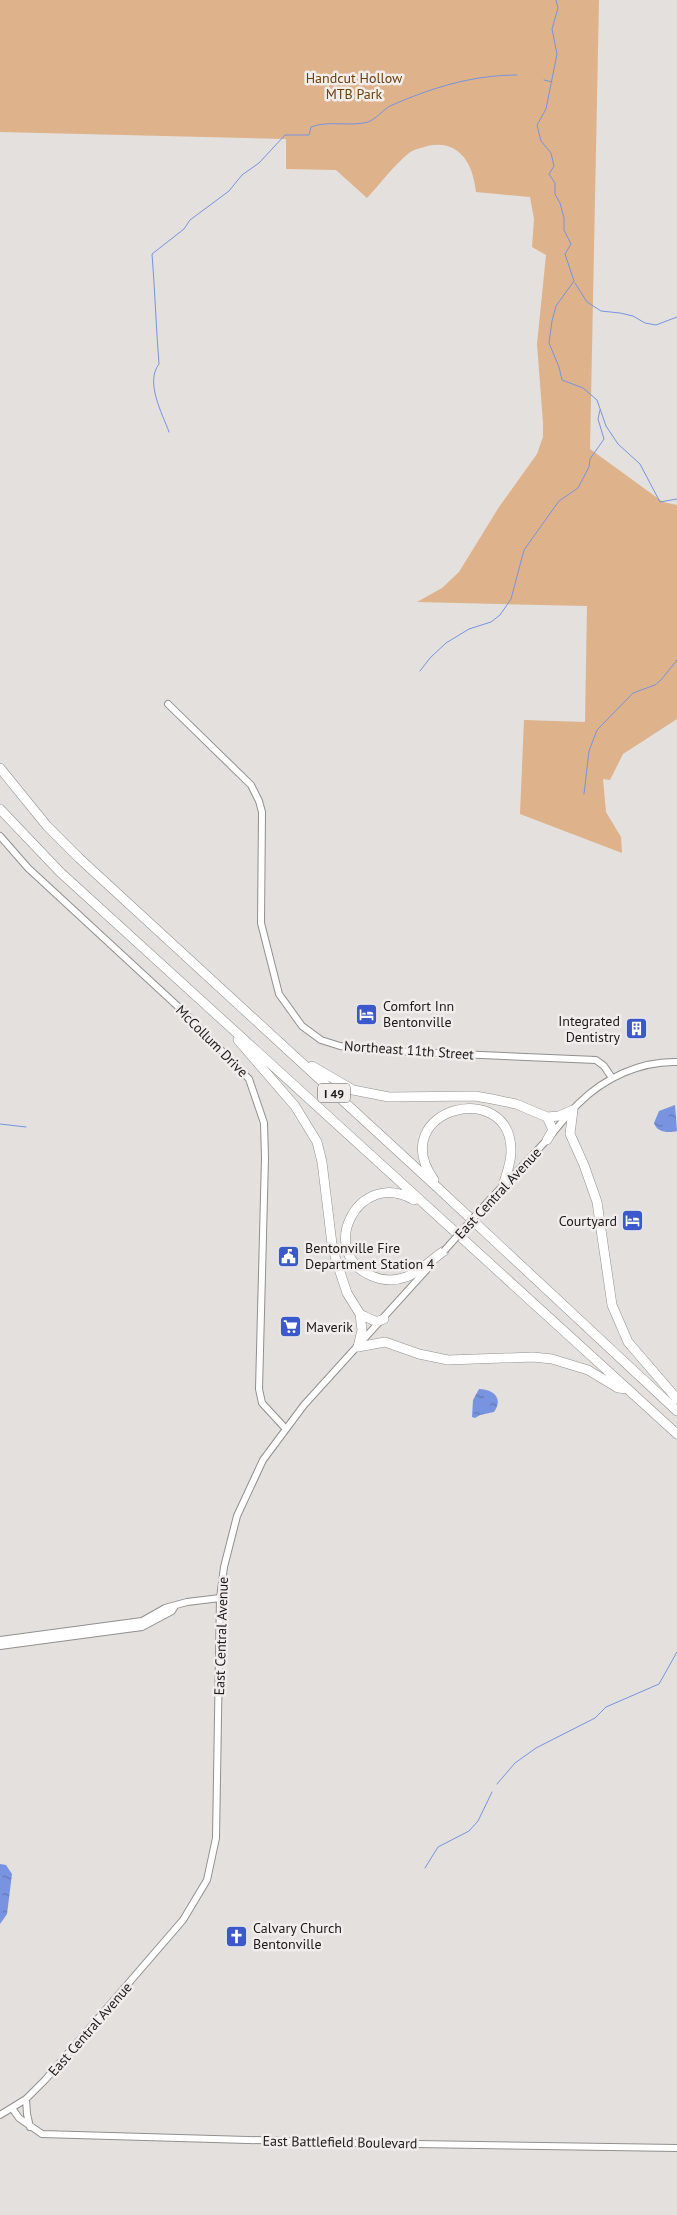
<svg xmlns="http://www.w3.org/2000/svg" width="677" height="2215" viewBox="0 0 677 2215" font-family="'PT Sans',sans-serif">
  <defs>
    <pattern id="water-ripples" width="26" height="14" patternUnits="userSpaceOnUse" patternTransform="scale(1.25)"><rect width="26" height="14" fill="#7893e0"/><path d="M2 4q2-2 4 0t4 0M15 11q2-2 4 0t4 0" fill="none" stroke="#6277b5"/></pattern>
  </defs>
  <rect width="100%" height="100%" fill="#e3e0de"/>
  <!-- park -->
  <path fill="#deb28a" d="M 0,0 L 599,0 L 590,449 L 663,502 L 677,505 L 677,719 L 623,754 L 610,780 L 603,779 L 606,812 L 621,837 L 622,853 L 520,814 L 524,720 L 585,722 L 587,606 L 417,602 L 442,588 L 459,572 L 499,507 L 537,454 L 543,437 L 543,423 L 537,344 L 546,255 L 532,247 L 534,219 L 530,197 L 476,192 C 473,164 460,139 427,146 C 422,148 414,149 409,153 C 394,165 380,184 367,198 L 336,170 L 286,169 L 286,139 L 0,132 Z"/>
  <!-- water -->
  <path fill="url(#water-ripples)" d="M 675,1105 L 677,1131 C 669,1133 657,1133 654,1123 L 659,1111 Z
    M 479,1389 C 493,1389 504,1398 494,1412 L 480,1415 L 475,1418 L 472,1417 L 473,1400 Z
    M 0,1864 L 6,1865 L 12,1874 L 7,1914 L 0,1924 Z"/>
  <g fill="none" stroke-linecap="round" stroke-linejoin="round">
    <!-- stream -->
    <path stroke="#7893e0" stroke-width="1" d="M 556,0 L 558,8 L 552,29 L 557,54 L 546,109 L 537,125 L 541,141 L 551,153 L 554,166 L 549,174 L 555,183 L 555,194 L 560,203 L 564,218 L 564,230 L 571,244 L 565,254 L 574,281 L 556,306 L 552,321 L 549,343 L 559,367 L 562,380 L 583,388 L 597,400 L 606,426 L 618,444 L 640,464 L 660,502 L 677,499
      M 544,80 L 552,82
      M 575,283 L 587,302 L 601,311 L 620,313 L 633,316 L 645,323 L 656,325 L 677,317
      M 169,432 C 162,413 145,382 159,364 C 156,327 155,291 152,254 L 184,229 L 190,220 L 229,191 L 242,175 L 259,163 L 285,135 L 309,135 L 311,127 C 328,120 350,127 368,122 C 376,119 383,110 390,106 C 431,88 472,75 517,75
      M 420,671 L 430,658 L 446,643 L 469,629 L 491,622 L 500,615 L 511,599 L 524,550 L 559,501 L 578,488 L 589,467 L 590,459 L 604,439 L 598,419 L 600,410
      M 584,794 L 589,751 L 597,730 L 633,693 L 655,685 L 661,680 L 677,660
      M 0,1124 L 26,1127
      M 497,1784 L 515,1763 L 536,1748 L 595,1718 L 606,1707 L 659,1684 L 677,1652
      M 425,1868 L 438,1847 L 469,1831 L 478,1821 L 492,1792"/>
    <defs>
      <path id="secondary" d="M 168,704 L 251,785 L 259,801 L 262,812 L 261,923 L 279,994 L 302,1026 L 321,1040 L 340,1046 L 367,1050 L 596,1060 L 604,1066 L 612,1078
        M 0,836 L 28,868 L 185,1013 L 249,1079 L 264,1123 L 265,1158 L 259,1389 L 262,1403 L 285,1428
        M 485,1205 C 504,1184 524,1165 543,1144 C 555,1131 566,1116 578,1104 C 604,1078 640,1061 677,1062
        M 0,1640 L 142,1621 L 165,1608 L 187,1602 L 220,1598
        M 0,1646 L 142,1627 L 172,1611 L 175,1606
        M 26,2099 L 27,2114 L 30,2127
        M 12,2108 L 19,2118 L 42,2134 L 354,2143 L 677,2148
        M 0,2115 L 26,2099 L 45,2080 L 183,1920 L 207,1880 L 216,1838 L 220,1598 L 224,1567 L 237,1516 L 263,1460 L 304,1405 L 430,1266"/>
      <path id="highway" d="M 0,768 L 47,826 L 79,858 L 439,1189 L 677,1411
        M 0,809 L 60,872 L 677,1434
        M 238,1040 L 295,1106 L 317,1142 L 322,1162 L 332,1244 L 336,1260 L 347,1293 L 360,1314 L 362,1330 L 358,1347 L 385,1342 L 419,1354 L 448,1360 L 533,1357 L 552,1359 L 588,1370 L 618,1388 L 628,1389
        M 312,1066 L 353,1090 L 389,1097 L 475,1096 L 492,1099 L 516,1104 L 547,1117 L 559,1116 L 573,1110
        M 573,1110 L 570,1134 L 584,1165 L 597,1202 L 612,1305 L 628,1342 L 677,1399
        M 547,1140 L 553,1130 L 547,1117
        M 434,1180 C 384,1109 512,1076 511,1152 C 511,1163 506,1175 503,1186
        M 414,1200 C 358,1167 316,1253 372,1276 C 383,1281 395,1281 406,1277 C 420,1272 432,1259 444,1251
        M 360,1314 C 369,1318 375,1324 384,1319"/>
    </defs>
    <!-- secondary casing -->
    <use href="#secondary" stroke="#92908e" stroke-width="8"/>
    <!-- highway casing -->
    <use href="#highway" stroke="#92908e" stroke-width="10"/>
    <!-- secondary -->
    <use href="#secondary" stroke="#fff" stroke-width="6"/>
    <!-- highway -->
    <use href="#highway" stroke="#fff" stroke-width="9"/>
    <defs>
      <path id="secondary-bridge" d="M 444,1251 L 485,1205"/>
    </defs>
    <!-- secondary-bridge casing -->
    <use href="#secondary-bridge" stroke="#92908e" stroke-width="8" stroke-linecap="butt"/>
    <!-- secondary-bridge -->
    <use href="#secondary-bridge" stroke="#fff" stroke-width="6"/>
  </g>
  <!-- icons -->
  <defs>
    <symbol id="hotel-square" viewBox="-11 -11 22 22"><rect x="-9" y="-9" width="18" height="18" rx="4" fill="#3b59cb" stroke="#f0edeb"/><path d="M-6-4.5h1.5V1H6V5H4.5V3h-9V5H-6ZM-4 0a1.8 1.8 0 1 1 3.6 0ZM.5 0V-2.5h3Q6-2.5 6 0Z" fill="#fff"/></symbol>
    <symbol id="building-square" viewBox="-11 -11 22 22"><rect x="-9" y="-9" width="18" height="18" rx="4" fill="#3b59cb" stroke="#f0edeb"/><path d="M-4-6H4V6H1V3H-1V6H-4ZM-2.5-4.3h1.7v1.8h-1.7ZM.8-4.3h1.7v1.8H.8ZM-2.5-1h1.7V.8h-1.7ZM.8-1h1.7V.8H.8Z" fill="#fff"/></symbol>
    <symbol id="civic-square" viewBox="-11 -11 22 22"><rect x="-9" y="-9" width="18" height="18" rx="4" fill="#3b59cb" stroke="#f0edeb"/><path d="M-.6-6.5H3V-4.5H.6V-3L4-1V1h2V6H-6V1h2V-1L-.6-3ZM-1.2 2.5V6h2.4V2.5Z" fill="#fff"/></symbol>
    <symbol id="supermarket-square" viewBox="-11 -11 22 22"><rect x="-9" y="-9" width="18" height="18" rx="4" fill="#3b59cb" stroke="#f0edeb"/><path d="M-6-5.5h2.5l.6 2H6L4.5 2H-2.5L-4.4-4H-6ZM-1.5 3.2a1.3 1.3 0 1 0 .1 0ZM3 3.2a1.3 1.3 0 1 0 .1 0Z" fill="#fff"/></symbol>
    <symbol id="church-square" viewBox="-11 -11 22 22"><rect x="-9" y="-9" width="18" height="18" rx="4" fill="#3b59cb" stroke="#f0edeb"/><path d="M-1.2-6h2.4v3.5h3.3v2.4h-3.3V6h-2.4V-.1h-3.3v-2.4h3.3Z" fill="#fff"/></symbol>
  </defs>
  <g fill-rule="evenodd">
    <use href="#hotel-square" x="354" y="1002" width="25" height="25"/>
    <use href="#building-square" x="624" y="1016" width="25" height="25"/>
    <use href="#hotel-square" x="620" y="1208" width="25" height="25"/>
    <use href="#civic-square" x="276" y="1244" width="25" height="25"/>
    <use href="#supermarket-square" x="278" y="1314" width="25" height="25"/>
    <use href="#church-square" x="224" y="1924" width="25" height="25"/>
  </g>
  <g text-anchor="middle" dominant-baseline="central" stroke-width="5" stroke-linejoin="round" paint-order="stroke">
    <!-- shield labels -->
    <rect fill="#f0edeb" stroke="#5c5a59" stroke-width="1" x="318" y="1083.5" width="32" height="19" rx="4"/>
    <g font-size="12" font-weight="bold" fill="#1c1b1a">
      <text x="334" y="1093">I 49</text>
    </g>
    <!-- park labels -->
    <g font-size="14" fill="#6e410b" stroke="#f0edeb">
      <text x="354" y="78">Handcut Hollow<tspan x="354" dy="16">MTB Park</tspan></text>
    </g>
    <!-- poi labels -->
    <g font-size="14" fill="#1c1b1a" stroke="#f0edeb" text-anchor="start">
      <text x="383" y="1006">Comfort Inn<tspan x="383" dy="16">Bentonville</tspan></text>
      <text x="620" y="1021" text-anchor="end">Integrated<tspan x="620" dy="16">Dentistry</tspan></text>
      <text x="617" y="1221" text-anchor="end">Courtyard</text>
      <text x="305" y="1248">Bentonville Fire<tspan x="305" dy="16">Department Station 4</tspan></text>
      <text x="306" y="1327">Maverik</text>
      <text x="253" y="1928">Calvary Church<tspan x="253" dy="16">Bentonville</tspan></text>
    </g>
    <!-- street labels -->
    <g font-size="14" fill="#1c1b1a" stroke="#f0edeb">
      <text transform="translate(212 1041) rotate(45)">McCollum Drive</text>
      <text transform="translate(409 1050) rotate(4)">Northeast 11th Street</text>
      <text transform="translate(498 1193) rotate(-47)">East Central Avenue</text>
      <text transform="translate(221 1636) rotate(-88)">East Central Avenue</text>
      <text transform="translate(90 2029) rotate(-49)">East Central Avenue</text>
      <text transform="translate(340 2142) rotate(1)">East Battlefield Boulevard</text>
    </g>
  </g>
</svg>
